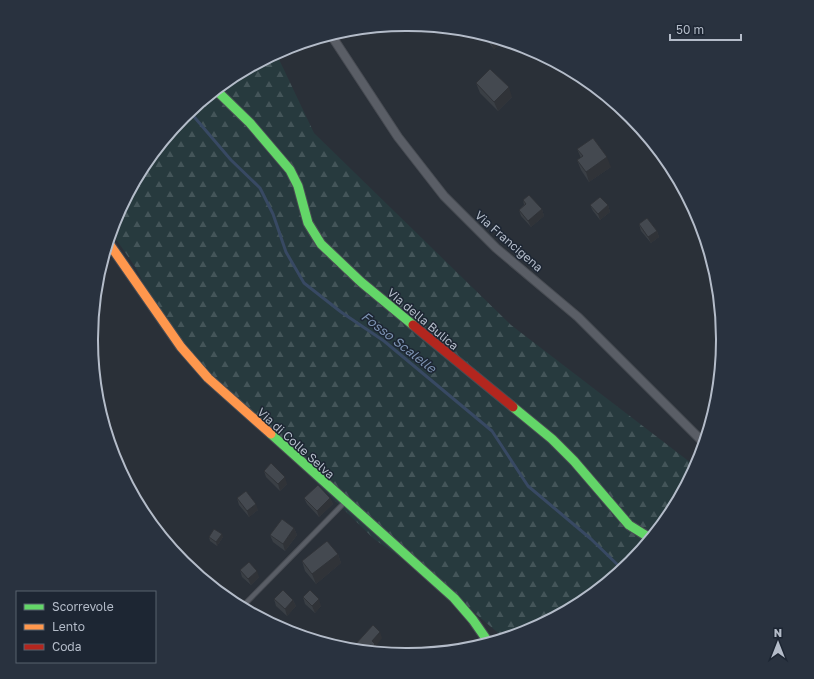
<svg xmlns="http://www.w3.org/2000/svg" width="814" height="679" viewBox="0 0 814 679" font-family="'Golos Text',sans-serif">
  <defs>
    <pattern id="forest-firs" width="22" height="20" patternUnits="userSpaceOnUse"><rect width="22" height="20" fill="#273a3e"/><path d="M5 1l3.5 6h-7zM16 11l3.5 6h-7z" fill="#445559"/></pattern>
  </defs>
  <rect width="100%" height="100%" fill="#2a3038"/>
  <!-- forest -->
  <path fill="url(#forest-firs)" d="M 276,53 L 314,133 L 511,325 L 695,466 L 669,515 L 630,563 L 582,602 L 528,631 L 504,638 L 449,591 L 374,539 L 291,458 L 164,324 L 136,268 L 111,232 C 130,171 180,115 231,78 C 244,68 262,61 276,53 Z"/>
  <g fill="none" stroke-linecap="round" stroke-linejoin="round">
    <!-- stream -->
    <path stroke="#384963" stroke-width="3" d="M 190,112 L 231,160 L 260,188 L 273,214 L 286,252 L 304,283 L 341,312 L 384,341 L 492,431 L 528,486 L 591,539 L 622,569"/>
    <defs>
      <path id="lane" d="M 242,607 L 345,502"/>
      <path id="street" d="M 331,35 L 398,137 L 444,196 L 496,248 L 578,317 L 704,443"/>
      <path id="fast" d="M 216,90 L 250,123 L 290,170 L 298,186 L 308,223 L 321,244 L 361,282 L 413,325
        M 513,407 L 552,439 L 574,461 L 629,525 L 650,538
        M 271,434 L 454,598 L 473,620 L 489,643"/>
      <path id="slow" d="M 108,242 L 181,347 L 208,378 L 271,434"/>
      <path id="jam" d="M 413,325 L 513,407"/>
    </defs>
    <!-- lane casing -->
    <use href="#lane" stroke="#484c53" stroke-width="6"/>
    <!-- street casing -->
    <use href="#street" stroke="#484c53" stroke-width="10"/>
    <!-- fast casing -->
    <use href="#fast" stroke="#484c53" stroke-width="11"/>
    <!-- slow casing -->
    <use href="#slow" stroke="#484c53" stroke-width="11"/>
    <!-- jam casing -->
    <use href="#jam" stroke="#484c53" stroke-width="11"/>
    <!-- lane -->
    <use href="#lane" stroke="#5a5e66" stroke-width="4"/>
    <!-- street -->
    <use href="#street" stroke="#5a5e66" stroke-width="8"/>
    <!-- fast -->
    <use href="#fast" stroke="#63d668" stroke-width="9"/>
    <!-- slow -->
    <use href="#slow" stroke="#ff974d" stroke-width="9"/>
    <!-- jam -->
    <use href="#jam" stroke="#b3261e" stroke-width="9"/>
  </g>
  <!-- wall -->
  <path fill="#3a3f45" d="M 487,37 L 504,41 L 494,49 L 489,43 Z
    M 476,83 L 512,97 L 498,111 L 480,93 Z
    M 626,113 L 630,117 L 648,138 L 644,142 L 630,122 Z
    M 577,149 L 611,167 L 589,182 L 581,170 L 577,160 L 581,158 Z
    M 523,200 L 542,209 L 544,216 L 531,227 L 521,216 L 519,210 L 524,205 Z
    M 590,205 L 608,205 L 610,212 L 600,220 L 593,211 Z
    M 639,224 L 657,231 L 659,237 L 651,243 L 641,231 Z
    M 707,246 L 712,266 L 704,256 L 702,250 Z
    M 264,471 L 287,484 L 280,491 L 266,477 Z
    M 237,498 L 258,510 L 249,517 L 239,505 Z
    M 304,498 L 330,498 L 333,504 L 319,517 L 307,504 Z
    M 294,528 L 297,535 L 285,551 L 273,542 L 270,535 Z
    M 209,537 L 223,537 L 217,546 L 210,541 Z
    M 338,554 L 341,563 L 316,584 L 305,571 L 302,561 Z
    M 240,570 L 259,577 L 251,585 L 242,577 Z
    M 303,597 L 321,606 L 315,613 L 305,604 Z
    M 274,599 L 293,600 L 296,606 L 287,616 L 276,606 Z"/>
  <!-- shaded-wall -->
  <path fill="#303338" d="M 497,39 L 504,41 L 494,49 L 491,43 Z
    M 509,87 L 512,97 L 498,111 L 494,102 Z
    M 642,131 L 648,138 L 644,142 L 640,132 Z
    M 607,157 L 611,167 L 589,182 L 586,172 Z
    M 608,205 L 610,212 L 600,220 L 598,214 Z
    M 542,209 L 544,216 L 531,227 L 528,221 Z
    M 657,231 L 659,237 L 651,243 L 648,237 Z
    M 710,258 L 712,265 L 712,266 L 709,259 Z
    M 95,322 L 97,329 L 92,334 L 93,324 Z
    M 285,477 L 287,484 L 280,491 L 278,484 Z
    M 330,498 L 333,504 L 319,517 L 317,511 Z
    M 256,504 L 258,510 L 249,517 L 247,511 Z
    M 294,528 L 297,535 L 285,551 L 283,544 Z
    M 222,534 L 223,537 L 217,546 L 216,542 Z
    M 338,554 L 341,563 L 316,584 L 312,574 Z
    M 257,571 L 259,577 L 251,585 L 248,579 Z
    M 319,599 L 321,606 L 315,613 L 312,606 Z
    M 293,600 L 296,606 L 287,616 L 285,609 Z
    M 380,632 L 382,638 L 376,646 L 377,651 L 376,652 L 369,651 L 372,641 Z"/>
  <!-- building -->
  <path fill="#444950" stroke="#303338" d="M 488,36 L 497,39 L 491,43 L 487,37 Z
    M 490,69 L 509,87 L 494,102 L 476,83 Z
    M 627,114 L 630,117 L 642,131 L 640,132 Z
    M 593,138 L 607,157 L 586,172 L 577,160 L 583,156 L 577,149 Z
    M 529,195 L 542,209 L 528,221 L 519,210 L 526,204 L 523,200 Z
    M 600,197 L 608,205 L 598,214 L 590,205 Z
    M 647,218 L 657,231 L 648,237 L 639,224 Z
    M 707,246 L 710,258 L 709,259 L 702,250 Z
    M 271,463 L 285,477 L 278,484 L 264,471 Z
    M 318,485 L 330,498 L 317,511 L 304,498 Z
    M 246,491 L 256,504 L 247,511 L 237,498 Z
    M 282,519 L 294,528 L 283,544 L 270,535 Z
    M 214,529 L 222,534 L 216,542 L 209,537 Z
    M 327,541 L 338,554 L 312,574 L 302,561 Z
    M 249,562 L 257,571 L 248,579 L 240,570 Z
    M 283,590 L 293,600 L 285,609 L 274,599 Z
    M 310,590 L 319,599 L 312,606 L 303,597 Z
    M 373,625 L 380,632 L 372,641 L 375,644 L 369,651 L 357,650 L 353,647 Z
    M 480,639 L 487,643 L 475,647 L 473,643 Z"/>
  <g text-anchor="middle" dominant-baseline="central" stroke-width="3" stroke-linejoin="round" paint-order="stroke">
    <!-- street labels -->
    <g font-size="12" fill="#b4bcc9" stroke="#1d2633">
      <text transform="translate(509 241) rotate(41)">Via Francigena</text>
      <text transform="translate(423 319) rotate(40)">Via della Bulica</text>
      <text transform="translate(296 443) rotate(42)">Via di Colle Selva</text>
    </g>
    <!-- water labels -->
    <g font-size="13" font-style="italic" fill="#7c92b1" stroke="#1d2633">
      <text transform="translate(399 342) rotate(38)">Fosso Scalelle</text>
    </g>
  </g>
  <!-- crop -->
  <path d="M0 0H814V679H0ZM406 31H408A308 308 0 0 1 716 339V340A308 308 0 0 1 408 648H406A308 308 0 0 1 98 340V339A308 308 0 0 1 406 31Z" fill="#29323f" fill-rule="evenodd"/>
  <path fill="none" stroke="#b4bcc9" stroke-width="2" d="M406 31H408A308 308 0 0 1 716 339V340A308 308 0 0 1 408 648H406A308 308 0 0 1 98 340V339A308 308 0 0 1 406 31Z"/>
  <!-- legend -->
  <rect x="16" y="591" width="140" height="72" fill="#1d2633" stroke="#59626f"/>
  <rect x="24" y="604" width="20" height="6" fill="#63d668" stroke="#59626f"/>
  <text x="52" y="611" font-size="12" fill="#b4bcc9">Scorrevole</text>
  <rect x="24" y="624" width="20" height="6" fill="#ff974d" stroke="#59626f"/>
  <text x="52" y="631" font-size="12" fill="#b4bcc9">Lento</text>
  <rect x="24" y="644" width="20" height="6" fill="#b3261e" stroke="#59626f"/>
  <text x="52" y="651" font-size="12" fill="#b4bcc9">Coda</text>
  <!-- north arrow -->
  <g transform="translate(778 643)" stroke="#1d2633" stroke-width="3" paint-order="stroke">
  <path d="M0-3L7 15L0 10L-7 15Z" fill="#b4bcc9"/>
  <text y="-6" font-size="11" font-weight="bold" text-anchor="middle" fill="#b4bcc9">N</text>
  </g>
  <!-- scale -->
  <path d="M670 34v6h71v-6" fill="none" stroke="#b4bcc9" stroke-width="2"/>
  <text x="676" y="34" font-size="12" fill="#b4bcc9" stroke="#1d2633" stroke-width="3" paint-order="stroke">50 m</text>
</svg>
